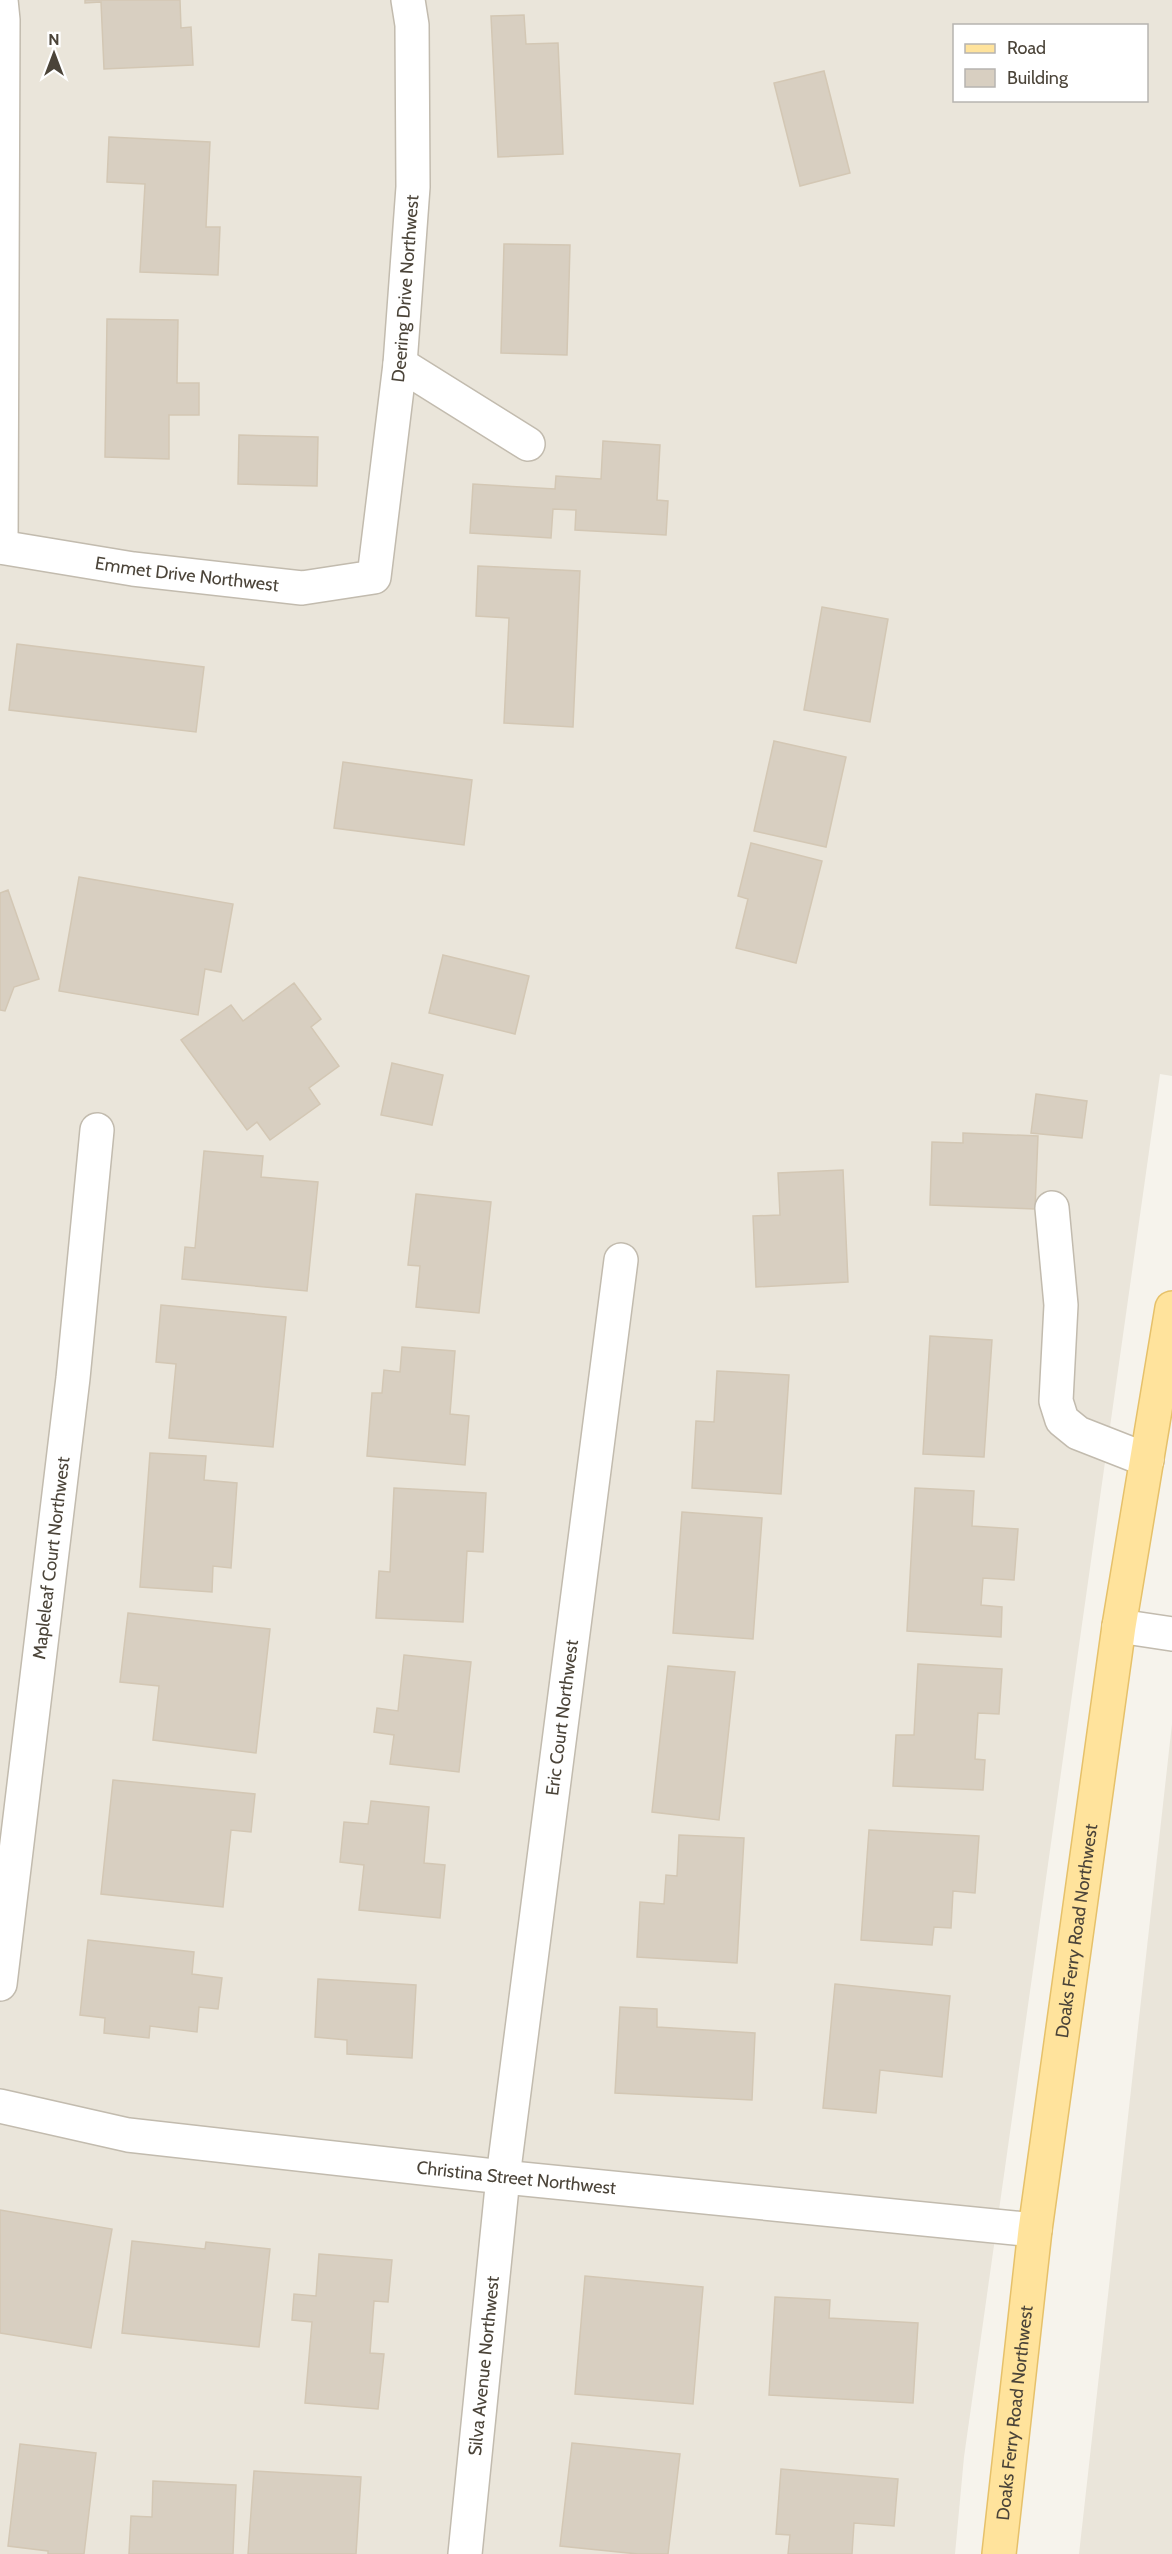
<svg xmlns="http://www.w3.org/2000/svg" width="1172" height="2554" viewBox="0 0 1172 2554" font-family="Cabin,sans-serif">
  <rect width="100%" height="100%" fill="#f6f3ec"/>
  <!-- residential -->
  <path fill="#eae5da" fill-rule="evenodd" d="M 0,0 L 1172,0 L 1172,1076 L 1160,1074 L 964,2457 L 955,2554 L 0,2554 ZM 954,26 L 1146,26 L 1146,100 L 954,100 Z
    M 1172,1724 L 1172,2554 L 1079,2554 Z"/>
  <!-- building -->
  <path fill="#d8cfc1" stroke="#d3c7b4" stroke-width="1.5" d="M 85,0 L 180,0 L 181,28 L 191,27 L 193,65 L 104,69 L 101,2 L 85,3 Z
    M 524,15 L 526,44 L 558,43 L 563,154 L 498,157 L 491,16 Z
    M 824,71 L 850,173 L 800,186 L 774,83 Z
    M 109,137 L 210,142 L 206,227 L 220,227 L 218,275 L 140,272 L 145,184 L 107,182 Z
    M 504,244 L 570,245 L 567,355 L 501,353 Z
    M 107,319 L 178,320 L 177,383 L 199,383 L 199,415 L 169,415 L 169,459 L 105,457 Z
    M 239,435 L 318,437 L 317,486 L 238,484 Z
    M 603,441 L 660,445 L 657,500 L 668,501 L 666,535 L 575,530 L 576,510 L 553,509 L 551,538 L 470,533 L 473,484 L 555,489 L 556,476 L 601,479 Z
    M 478,566 L 580,571 L 573,727 L 504,723 L 509,618 L 476,616 Z
    M 822,607 L 888,619 L 870,722 L 804,710 Z
    M 17,644 L 204,667 L 196,732 L 9,710 Z
    M 774,741 L 846,757 L 826,847 L 754,831 Z
    M 343,762 L 472,780 L 464,845 L 334,828 Z
    M 751,843 L 822,861 L 796,963 L 736,948 L 748,899 L 738,896 Z
    M 79,877 L 233,904 L 221,972 L 205,969 L 198,1015 L 59,991 Z
    M 8,890 L 39,979 L 14,987 L 5,1011 L 0,1010 L 0,893 Z
    M 443,955 L 529,976 L 515,1034 L 429,1013 Z
    M 294,983 L 321,1019 L 311,1027 L 339,1066 L 309,1088 L 320,1104 L 270,1140 L 257,1122 L 247,1130 L 181,1040 L 231,1005 L 243,1021 Z
    M 392,1063 L 443,1075 L 432,1125 L 381,1115 Z
    M 1036,1094 L 1087,1101 L 1082,1138 L 1031,1133 Z
    M 963,1133 L 1038,1136 L 1035,1209 L 930,1205 L 932,1142 L 963,1143 Z
    M 204,1151 L 263,1156 L 261,1177 L 318,1182 L 307,1291 L 182,1279 L 185,1247 L 195,1248 Z
    M 843,1170 L 848,1282 L 756,1287 L 753,1216 L 780,1215 L 778,1173 Z
    M 416,1194 L 491,1202 L 479,1313 L 416,1307 L 420,1266 L 408,1265 Z
    M 161,1305 L 286,1317 L 273,1447 L 169,1438 L 176,1364 L 156,1362 Z
    M 930,1336 L 992,1340 L 984,1457 L 923,1454 Z
    M 402,1347 L 455,1351 L 450,1414 L 469,1416 L 465,1465 L 367,1456 L 372,1393 L 382,1393 L 384,1370 L 400,1372 Z
    M 717,1371 L 789,1375 L 781,1494 L 692,1488 L 696,1421 L 714,1422 Z
    M 150,1453 L 206,1456 L 204,1480 L 237,1483 L 231,1568 L 213,1566 L 212,1592 L 140,1587 Z
    M 394,1488 L 486,1493 L 483,1552 L 467,1551 L 463,1622 L 376,1618 L 379,1571 L 390,1572 Z
    M 915,1488 L 974,1491 L 972,1526 L 1018,1529 L 1014,1580 L 983,1578 L 981,1605 L 1002,1607 L 1001,1637 L 907,1631 Z
    M 682,1512 L 762,1518 L 753,1639 L 673,1633 Z
    M 128,1613 L 270,1629 L 256,1753 L 153,1740 L 159,1686 L 120,1682 Z
    M 404,1655 L 471,1662 L 459,1772 L 390,1764 L 394,1735 L 374,1732 L 377,1708 L 398,1711 Z
    M 918,1664 L 1002,1669 L 999,1714 L 978,1713 L 975,1759 L 985,1760 L 983,1790 L 893,1786 L 896,1735 L 914,1735 Z
    M 668,1666 L 735,1672 L 719,1820 L 652,1812 Z
    M 113,1780 L 255,1794 L 251,1832 L 231,1830 L 223,1907 L 101,1894 Z
    M 371,1801 L 429,1807 L 424,1863 L 445,1865 L 440,1918 L 359,1910 L 364,1865 L 340,1862 L 344,1822 L 368,1824 Z
    M 869,1830 L 979,1836 L 975,1893 L 953,1891 L 951,1928 L 934,1927 L 932,1945 L 861,1940 Z
    M 679,1835 L 744,1838 L 737,1963 L 637,1957 L 640,1902 L 664,1904 L 666,1875 L 677,1876 Z
    M 88,1940 L 194,1952 L 192,1974 L 222,1978 L 218,2009 L 199,2007 L 197,2032 L 150,2026 L 149,2038 L 104,2033 L 105,2018 L 80,2015 Z
    M 318,1979 L 416,1985 L 412,2058 L 347,2054 L 347,2040 L 315,2037 Z
    M 835,1984 L 950,1996 L 942,2077 L 880,2070 L 876,2113 L 823,2108 Z
    M 620,2007 L 657,2009 L 657,2027 L 755,2033 L 752,2100 L 615,2093 Z
    M 0,2210 L 112,2229 L 91,2348 L 0,2333 Z
    M 132,2241 L 205,2249 L 206,2242 L 270,2249 L 259,2347 L 122,2333 Z
    M 319,2254 L 392,2260 L 388,2302 L 374,2301 L 370,2353 L 384,2354 L 378,2409 L 305,2403 L 312,2322 L 292,2320 L 294,2294 L 316,2296 Z
    M 585,2276 L 703,2287 L 693,2404 L 575,2394 Z
    M 775,2297 L 830,2300 L 829,2318 L 918,2323 L 913,2403 L 769,2395 Z
    M 572,2443 L 680,2454 L 668,2554 L 638,2554 L 560,2546 Z
    M 20,2444 L 96,2453 L 84,2554 L 48,2554 L 48,2551 L 8,2546 Z
    M 781,2469 L 898,2479 L 894,2526 L 854,2523 L 852,2554 L 788,2554 L 790,2535 L 776,2534 Z
    M 254,2471 L 361,2477 L 356,2554 L 248,2554 Z
    M 153,2481 L 236,2485 L 233,2554 L 129,2554 L 131,2516 L 152,2517 Z"/>
  <g fill="none" stroke-linecap="round" stroke-linejoin="round">
    <defs>
      <g id="minor">
        <path d="M 400,364 L 528,444"/>
        <path id="s1" d="M 0,547 L 133,569 L 302,588 L 374,577 L 400,364 L 413,187 L 412,25 L 408,0"/>
        <path d="M 1,547 L 3,20 L 1,0"/>
        <path d="M 1052,1208 L 1061,1305 L 1056,1401 L 1062,1420 L 1078,1433 L 1147,1460"/>
        <path d="M 1119,1626 L 1172,1634"/>
        <path id="s2" d="M 0,1984 L 73,1378 L 97,1130"/>
        <path id="s3" d="M 0,2106 L 128,2135 L 503,2177 L 1035,2230"/>
        <path id="s4" d="M 465,2554 L 503,2177 L 621,1260"/>
      </g>
      <g id="major">
        <path id="s5" d="M 999,2554 L 1035,2230 L 1119,1626 L 1172,1308"/>
      </g>
    </defs>
    <!-- minor casing -->
    <use href="#minor" stroke="#c2bbae" stroke-width="36"/>
    <!-- major casing -->
    <use href="#major" stroke="#e6c16a" stroke-width="36"/>
    <!-- minor -->
    <use href="#minor" stroke="#fff" stroke-width="33"/>
    <!-- major -->
    <use href="#major" stroke="#ffe39c" stroke-width="33"/>
  </g>
  <g text-anchor="middle" dominant-baseline="central" stroke-width="6" stroke-linejoin="round" paint-order="stroke">
    <!-- street labels -->
    <g font-size="18" fill="#4b4439" stroke="#fff">
      <text stroke="none"><textPath href="#s1" startOffset="668">Deering Drive Northwest</textPath></text>
      <text stroke="none"><textPath href="#s1" startOffset="189">Emmet Drive Northwest</textPath></text>
      <text stroke="none"><textPath href="#s2" startOffset="429">Mapleleaf Court Northwest</textPath></text>
      <text stroke="none"><textPath href="#s4" startOffset="842">Eric Court Northwest</textPath></text>
      <text stroke="none"><textPath href="#s5" startOffset="628">Doaks Ferry Road Northwest</textPath></text>
      <text stroke="none"><textPath href="#s3" startOffset="522">Christina Street Northwest</textPath></text>
      <text stroke="none"><textPath href="#s4" startOffset="189">Silva Avenue Northwest</textPath></text>
      <text stroke="none"><textPath href="#s5" startOffset="142">Doaks Ferry Road Northwest</textPath></text>
    </g>
  </g>
  <!-- legend -->
  <rect x="953" y="24" width="195" height="78" fill="#ffffff" stroke="#b7b4b0" stroke-width="1.5"/>
  <rect x="965" y="44" width="30" height="9" fill="#ffe39c" stroke="#b7b4b0" stroke-width="1.5"/>
  <text x="1007" y="54" font-size="18" fill="#4b4439">Road</text>
  <rect x="965" y="69" width="30" height="18" fill="#d8cfc1" stroke="#b7b4b0" stroke-width="1.5"/>
  <text x="1007" y="84" font-size="18" fill="#4b4439">Building</text>
  <!-- north arrow -->
  <g transform="translate(54 54)" stroke="#ffffff" stroke-width="4.5" paint-order="stroke">
  <path d="M0-4.5L10 22L0 15L-10 22Z" fill="#4b4439"/>
  <text y="-9" font-size="16" font-weight="bold" text-anchor="middle" fill="#4b4439">N</text>
  </g>
</svg>
